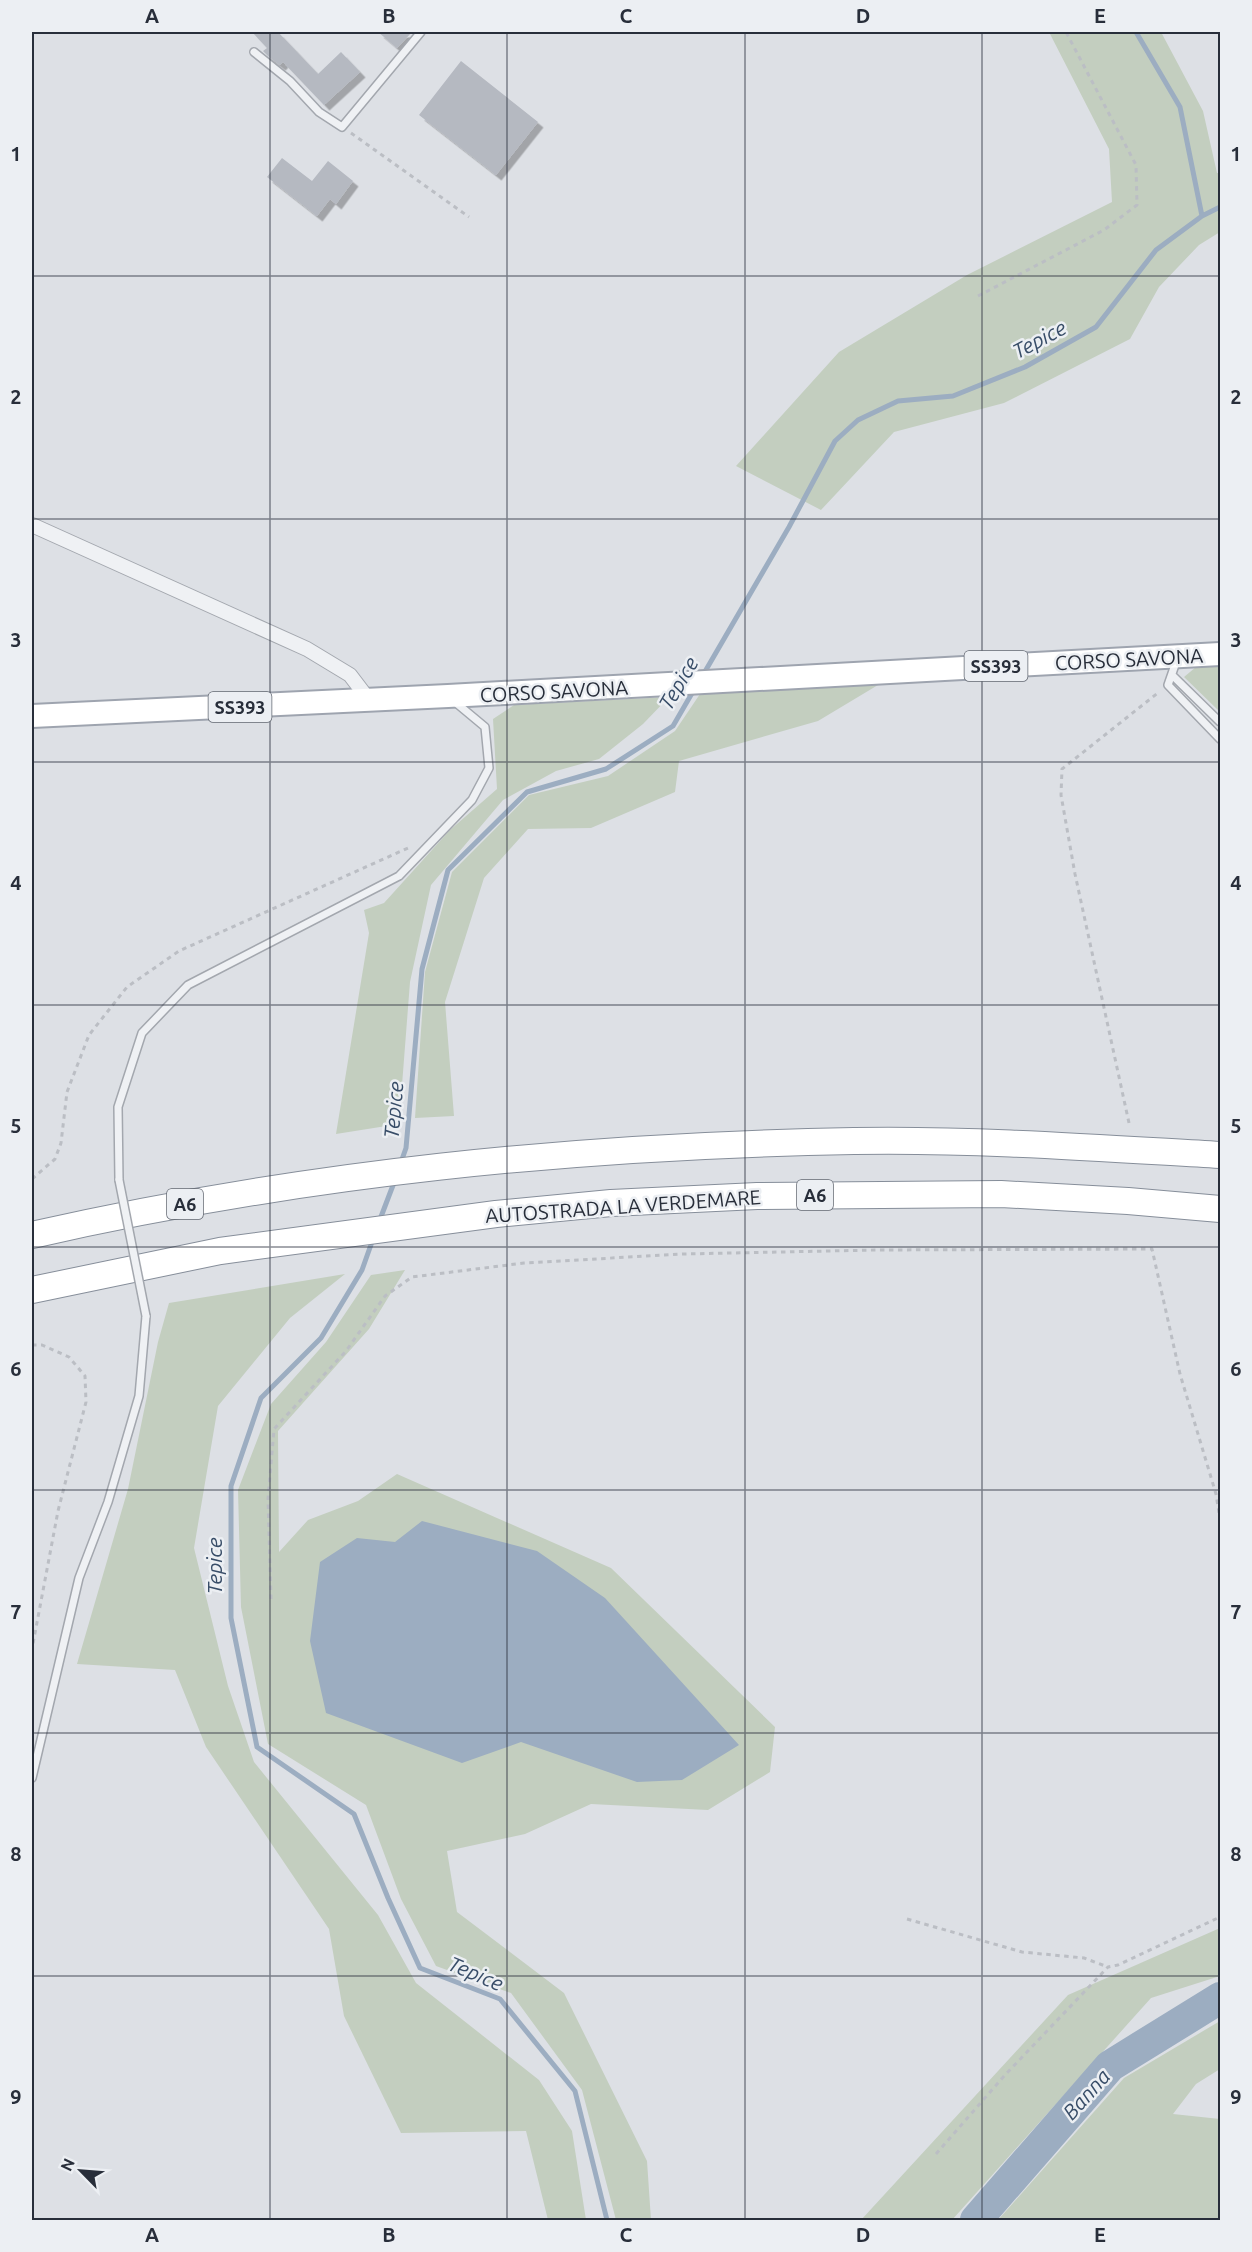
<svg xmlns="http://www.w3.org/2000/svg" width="1252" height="2252" viewBox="0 0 1252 2252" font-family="Ubuntu,sans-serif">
  <defs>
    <filter id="shadow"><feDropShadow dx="5.5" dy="5.5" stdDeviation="0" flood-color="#0004"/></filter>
  </defs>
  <rect width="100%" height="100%" fill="#dde0e5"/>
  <!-- green -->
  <path fill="#c3cebf" d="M 1049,32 L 1161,32 L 1203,111 L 1217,173 L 1220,173 L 1220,232 L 1199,245 L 1159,287 L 1130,339 L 1004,403 L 894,432 L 821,510 L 736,466 L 839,352 L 967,275 L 1112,202 L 1109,149 Z
    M 1202,662 L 1220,662 L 1220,712 L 1184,677 Z
    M 878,685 L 818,721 L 679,761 L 675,792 L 591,828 L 528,829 L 484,878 L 445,1002 L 454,1116 L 415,1118 L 425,972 L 452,872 L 529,795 L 608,776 L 675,731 L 700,694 Z
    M 669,697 L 643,724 L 599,759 L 556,771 L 503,800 L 431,885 L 410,982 L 399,1124 L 336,1134 L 369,933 L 364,910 L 384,903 L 450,830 L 497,789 L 493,719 L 514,705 Z
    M 405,1270 L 369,1329 L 278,1431 L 279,1552 L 308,1520 L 358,1501 L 397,1474 L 611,1568 L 775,1727 L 770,1772 L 708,1810 L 591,1804 L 525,1834 L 447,1851 L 457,1912 L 564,1993 L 647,2161 L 651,2220 L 616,2220 L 582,2090 L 511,1993 L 436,1966 L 401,1899 L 366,1805 L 268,1744 L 241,1607 L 238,1490 L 271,1404 L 326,1342 L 371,1275 Z
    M 345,1274 L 290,1318 L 218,1406 L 194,1548 L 228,1686 L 254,1762 L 378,1915 L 416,1983 L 539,2080 L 572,2131 L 586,2220 L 548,2220 L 526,2131 L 401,2133 L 344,2016 L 329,1929 L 206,1747 L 175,1670 L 77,1664 L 128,1489 L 158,1342 L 169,1303 Z
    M 1220,1928 L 1220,1976 L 1151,1998 L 952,2220 L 861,2220 L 1068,1995 Z
    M 1220,2021 L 1220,2069 L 1196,2084 L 1173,2114 L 1220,2119 L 1220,2220 L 998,2220 L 1124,2078 Z"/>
  <!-- water -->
  <path fill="#9cadc1" d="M 422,1521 L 537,1551 L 605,1598 L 739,1745 L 682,1780 L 637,1782 L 521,1742 L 462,1763 L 326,1713 L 310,1641 L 320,1562 L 357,1538 L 395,1542 Z"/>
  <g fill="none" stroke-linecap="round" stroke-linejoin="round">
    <!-- stream -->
    <path stroke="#9cadc1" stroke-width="5" d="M 1136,32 L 1180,107 L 1202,216
      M 703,675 L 789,527 L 835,441 L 858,420 L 898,401 L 953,396 L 1025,367 L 1096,327 L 1156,250 L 1202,216 L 1220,207
      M 400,1165 L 406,1148 L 422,969 L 448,870 L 527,792 L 606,769 L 673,726 L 695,688
      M 379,1222 L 395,1180
      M 373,1239 L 362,1270 L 321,1338 L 261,1398 L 231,1486 L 231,1618 L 257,1747 L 354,1814 L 388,1898 L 420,1968 L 500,1999 L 575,2091 L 607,2220"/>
    <!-- river -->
    <path stroke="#9cadc1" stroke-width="32" d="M 976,2220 L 1110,2066 L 1220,1998"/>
  </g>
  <!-- building -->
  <path fill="#b5b9c1" filter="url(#shadow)" d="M 252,32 L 278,32 L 318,74 L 341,52 L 360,72 L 324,105 L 283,62 L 280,65 L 268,56 L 263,51 L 267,48 Z
    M 378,32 L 412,32 L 397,48 Z
    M 461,61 L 538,122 L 496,175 L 419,115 Z
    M 282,158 L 312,181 L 328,161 L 353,181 L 336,204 L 330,199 L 317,216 L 267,177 Z"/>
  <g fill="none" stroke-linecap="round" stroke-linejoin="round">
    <defs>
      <path id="lane" d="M 254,52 L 290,81 L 319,112 L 342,127 L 421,32
        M 1177,659 L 1168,685 L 1220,739
        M 1172,675 L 1220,722
        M 119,1180 L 118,1107 L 142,1033 L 188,985 L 399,876 L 472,800 L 489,768 L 485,727 L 455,702
        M 32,1778 L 79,1578 L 108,1502 L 139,1396 L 146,1316"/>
      <path id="street" d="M 32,525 L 307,649 L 350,675 L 369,700"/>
      <path id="primary" d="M 32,716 L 448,696 L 1220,654"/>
      <path id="highway" d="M 32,1235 C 305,1173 574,1146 854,1141 C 976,1139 1099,1148 1220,1155
        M 32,1290 L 220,1251 L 496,1214 L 611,1203 L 757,1196 L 1001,1194 L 1128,1201 L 1220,1209"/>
    </defs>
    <!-- lane casing -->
    <use href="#lane" stroke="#a3a7ae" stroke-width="10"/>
    <!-- street casing -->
    <use href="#street" stroke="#a3a7ae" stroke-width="16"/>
    <!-- primary casing -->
    <use href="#primary" stroke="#9ea4af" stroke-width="26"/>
    <!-- highway casing -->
    <use href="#highway" stroke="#868e9a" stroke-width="28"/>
    <!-- path -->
    <path stroke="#bbbec4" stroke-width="3" stroke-dasharray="4.5 4.5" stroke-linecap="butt" d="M 351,133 L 469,217
      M 978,296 L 1104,230 L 1137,205 L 1136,165 L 1066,32
      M 1129,1123 L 1075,874 L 1061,795 L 1062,769 L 1159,692
      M 32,1179 L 55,1159 L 61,1143 L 67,1092 L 89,1035 L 127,987 L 179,951 L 408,848
      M 32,1345 L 42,1345 L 69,1357 L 85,1376 L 86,1402 L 58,1511 L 32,1649
      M 271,1599 L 268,1499 L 274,1429 L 346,1351 L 385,1296 L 412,1277 L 524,1263 L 683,1254 L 877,1250 L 1152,1249 L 1180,1374 L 1216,1494 L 1220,1519
      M 907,1919 L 1022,1952 L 1084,1958 L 1108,1967
      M 936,2154 L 1005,2075 L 1108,1967 L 1118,1965 L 1220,1917"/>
    <!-- lane -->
    <use href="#lane" stroke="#eff1f4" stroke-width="7"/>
    <!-- street -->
    <use href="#street" stroke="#eff1f4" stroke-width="14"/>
    <!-- primary -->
    <use href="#primary" stroke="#fff" stroke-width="22"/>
    <!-- highway -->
    <use href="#highway" stroke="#fff" stroke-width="26"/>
    <defs>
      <path id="lane-bridge" d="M 119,1180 L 146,1316"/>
    </defs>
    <!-- lane-bridge casing -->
    <use href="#lane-bridge" stroke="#a3a7ae" stroke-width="10" stroke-linecap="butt"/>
    <!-- lane-bridge -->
    <use href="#lane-bridge" stroke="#eff1f4" stroke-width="7"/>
  </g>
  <!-- grid -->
  <path fill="none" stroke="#282e3a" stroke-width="1.5" stroke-opacity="0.55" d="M 270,32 L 270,2220M 507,32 L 507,2220M 745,32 L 745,2220M 982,32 L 982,2220M 32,276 L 1220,276M 32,519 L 1220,519M 32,762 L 1220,762M 32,1005 L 1220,1005M 32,1247 L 1220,1247M 32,1490 L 1220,1490M 32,1733 L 1220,1733M 32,1976 L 1220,1976"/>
  <g text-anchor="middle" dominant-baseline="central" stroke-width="5" stroke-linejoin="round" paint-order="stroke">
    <!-- shield labels -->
    <g fill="#eceff3" stroke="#636872" stroke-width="1.5">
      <rect x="964.5" y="651" width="63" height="30" rx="4.5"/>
      <rect x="208.5" y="692" width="63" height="30" rx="4.5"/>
      <rect x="797" y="1180" width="36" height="30" rx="4.5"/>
      <rect x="167" y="1189" width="36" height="30" rx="4.5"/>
    </g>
    <g font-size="18" font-weight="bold" fill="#282e3a">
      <text x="996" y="666">SS393</text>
      <text x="240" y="707">SS393</text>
      <text x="815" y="1195">A6</text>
      <text x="185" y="1204">A6</text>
    </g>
    <!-- street labels -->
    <g font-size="20" fill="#282e3a" stroke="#eceff3">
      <text transform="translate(1129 659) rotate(-3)">CORSO SAVONA</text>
      <text transform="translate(554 691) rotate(-3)">CORSO SAVONA</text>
      <text transform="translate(623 1206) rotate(-4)">AUTOSTRADA LA VERDEMARE</text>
    </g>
    <!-- water labels -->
    <g font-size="21" font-style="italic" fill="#384d68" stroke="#eceff3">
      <text transform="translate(1039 339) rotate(-28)">Tepice</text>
      <text transform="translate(678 683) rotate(-60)">Tepice</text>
      <text transform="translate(393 1110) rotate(-85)">Tepice</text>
      <text transform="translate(214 1566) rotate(-90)">Tepice</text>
      <text transform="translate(476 1973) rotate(23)">Tepice</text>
      <text transform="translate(1086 2094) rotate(-48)">Banna</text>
    </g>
  </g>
  <!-- border -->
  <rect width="1252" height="2252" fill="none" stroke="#eceff3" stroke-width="66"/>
  <!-- north arrow -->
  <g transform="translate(81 2171) rotate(295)" stroke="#eceff3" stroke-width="4.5" paint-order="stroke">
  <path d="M0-4.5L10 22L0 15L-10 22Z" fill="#282e3a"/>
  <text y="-9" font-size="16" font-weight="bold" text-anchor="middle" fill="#282e3a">N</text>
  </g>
  <rect x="33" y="33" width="1186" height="2186" fill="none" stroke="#282e3a" stroke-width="2"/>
  <g font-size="20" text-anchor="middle" font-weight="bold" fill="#282e3a">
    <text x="152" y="23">A</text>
    <text x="389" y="23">B</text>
    <text x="626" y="23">C</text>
    <text x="863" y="23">D</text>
    <text x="1100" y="23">E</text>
    <text x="16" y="161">1</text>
    <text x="1236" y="161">1</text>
    <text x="16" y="404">2</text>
    <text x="1236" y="404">2</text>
    <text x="16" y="647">3</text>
    <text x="1236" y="647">3</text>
    <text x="16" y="890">4</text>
    <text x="1236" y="890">4</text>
    <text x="16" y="1133">5</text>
    <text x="1236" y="1133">5</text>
    <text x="16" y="1376">6</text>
    <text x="1236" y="1376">6</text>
    <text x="16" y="1619">7</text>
    <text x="1236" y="1619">7</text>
    <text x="16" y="1861">8</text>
    <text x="1236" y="1861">8</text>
    <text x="16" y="2104">9</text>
    <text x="1236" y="2104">9</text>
    <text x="152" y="2242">A</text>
    <text x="389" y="2242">B</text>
    <text x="626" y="2242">C</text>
    <text x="863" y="2242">D</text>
    <text x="1100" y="2242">E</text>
  </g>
</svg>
